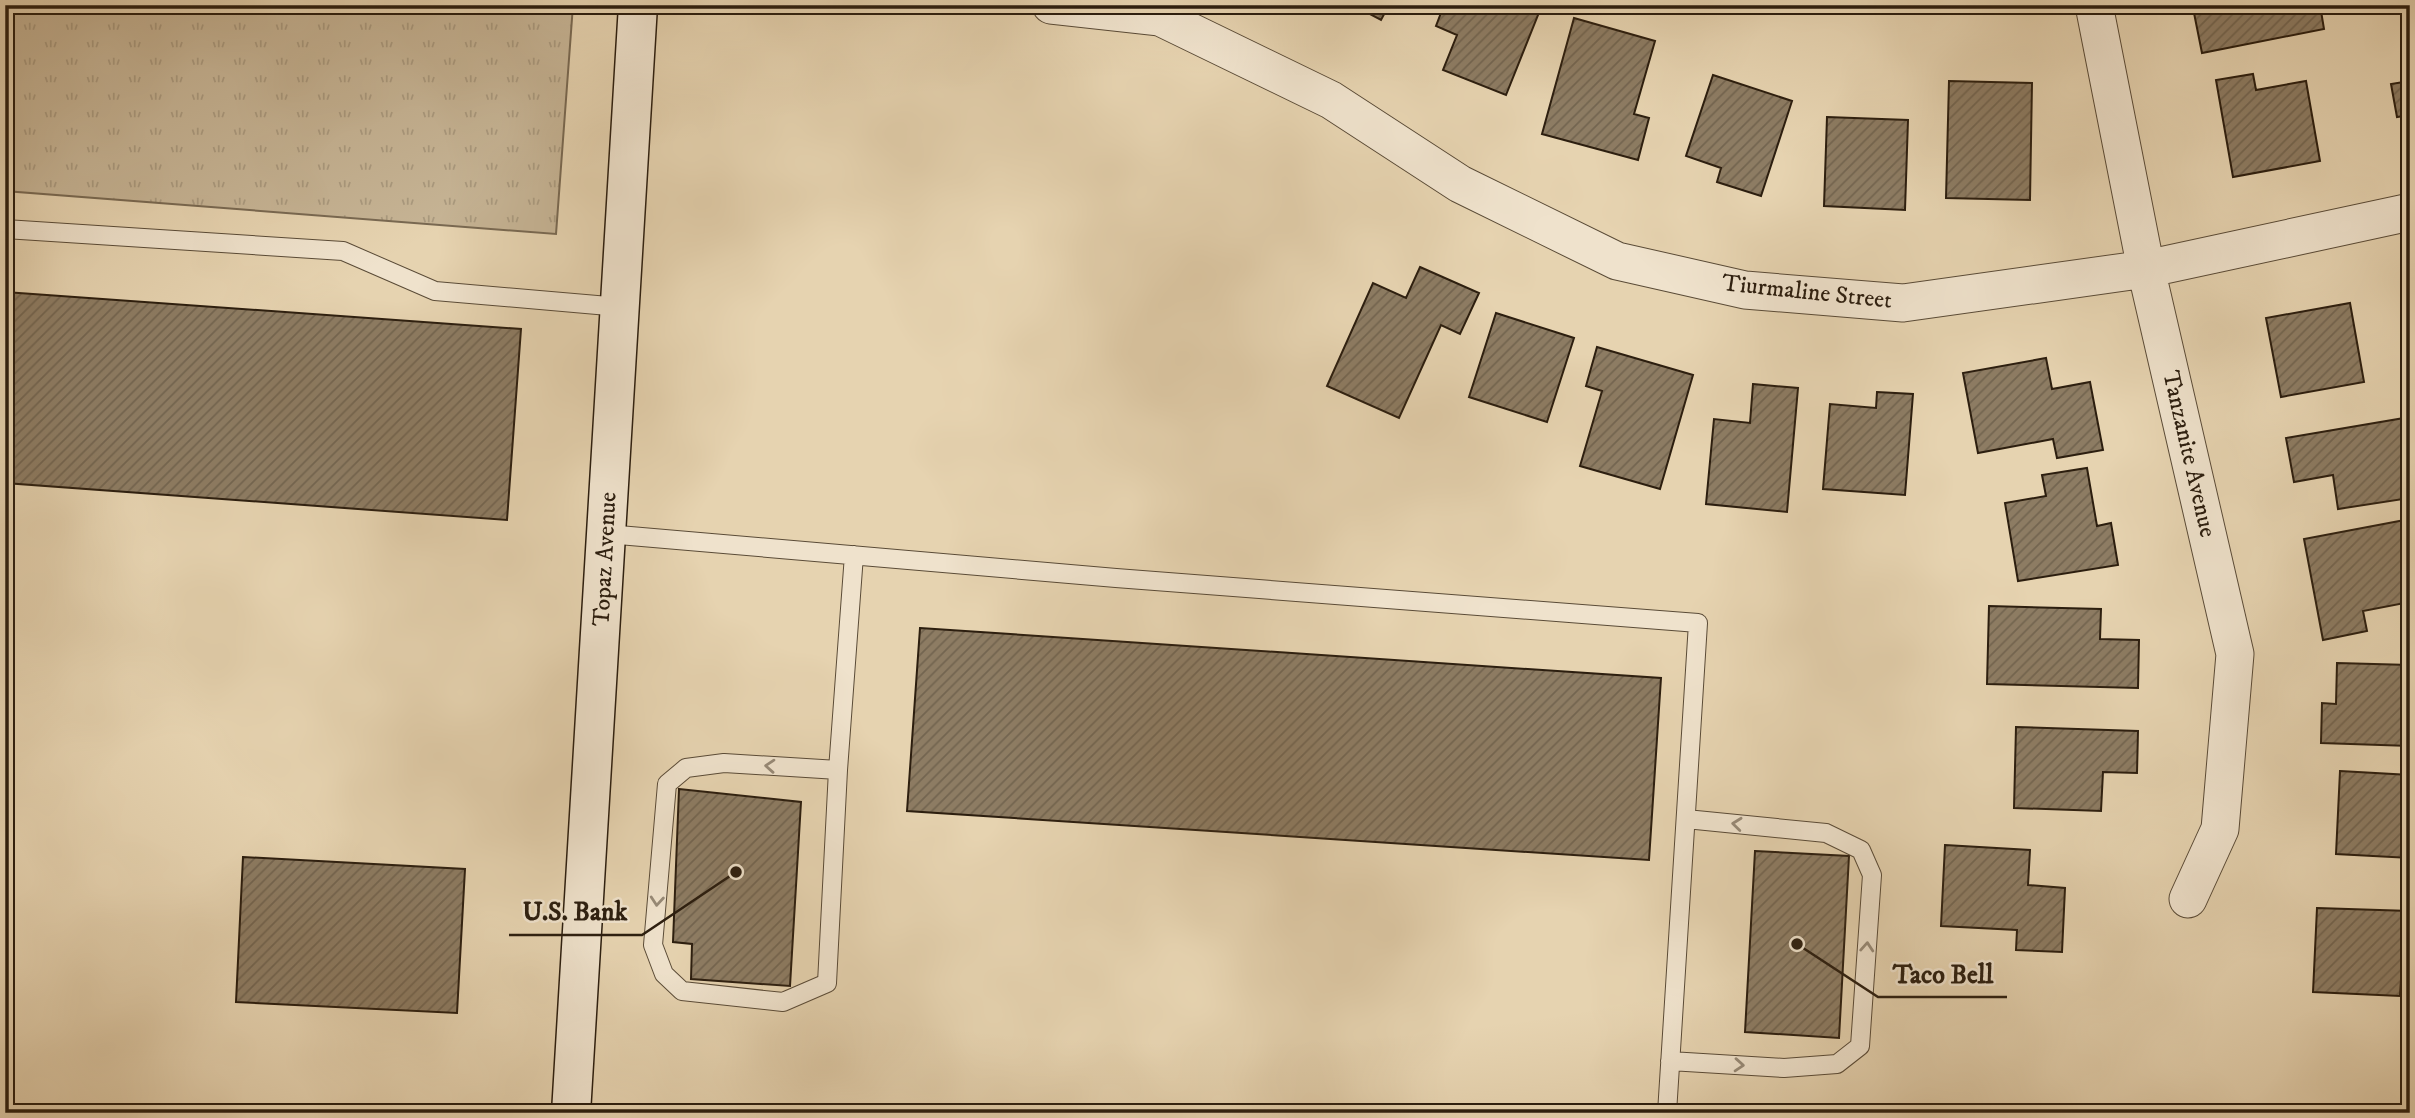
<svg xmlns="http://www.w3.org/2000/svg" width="2415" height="1118" viewBox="0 0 2415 1118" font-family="'IM FELL DW Pica',serif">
  <defs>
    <pattern id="grass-tufts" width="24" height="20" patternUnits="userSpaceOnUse" patternTransform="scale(1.75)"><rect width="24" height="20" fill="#c6b495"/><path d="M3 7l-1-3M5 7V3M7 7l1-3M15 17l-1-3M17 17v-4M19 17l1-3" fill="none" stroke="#aa9a7f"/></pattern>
    <pattern id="building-hatch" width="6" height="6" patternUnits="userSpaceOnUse" patternTransform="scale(1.75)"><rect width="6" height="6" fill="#8d7c63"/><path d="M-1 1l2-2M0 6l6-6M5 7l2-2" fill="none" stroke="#736550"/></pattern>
  </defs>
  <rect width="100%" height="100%" fill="#e6d3b0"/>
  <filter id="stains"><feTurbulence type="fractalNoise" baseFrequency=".00286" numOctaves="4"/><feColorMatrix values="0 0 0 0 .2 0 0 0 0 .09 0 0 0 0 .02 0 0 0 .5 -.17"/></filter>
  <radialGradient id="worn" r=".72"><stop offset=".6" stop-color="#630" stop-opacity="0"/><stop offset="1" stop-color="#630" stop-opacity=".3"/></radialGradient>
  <!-- grass -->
  <path fill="url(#grass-tufts)" stroke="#796952" stroke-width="2" d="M 5,5 L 573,5 L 556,234 L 5,191 Z"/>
  <!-- building -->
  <path fill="url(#building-hatch)" stroke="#2c1e0f" stroke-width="2" d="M 1353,5 L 1389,5 L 1381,20 Z
    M 1444,5 L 1542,5 L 1506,95 L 1443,70 L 1457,35 L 1436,26 Z
    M 1907,5 L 1985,5 L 1985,9 L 1907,11 Z
    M 2205,5 L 2320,5 L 2324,29 L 2202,53 L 2193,8 Z
    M 1574,18 L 1655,41 L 1634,114 L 1649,118 L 1638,160 L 1542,134 Z
    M 2253,74 L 2256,90 L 2306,81 L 2320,161 L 2233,177 L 2216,80 Z
    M 1713,75 L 1792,101 L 1761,196 L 1717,182 L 1721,168 L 1686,156 Z
    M 1949,81 L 2032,83 L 2030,200 L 1946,198 Z
    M 2410,81 L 2410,115 L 2397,117 L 2391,84 Z
    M 1827,117 L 1908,120 L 1905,210 L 1824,206 Z
    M 1420,267 L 1479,293 L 1460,334 L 1441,325 L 1399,418 L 1327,386 L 1373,283 L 1406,298 Z
    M 5,292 L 521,329 L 507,520 L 5,483 Z
    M 2350,303 L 2364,382 L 2281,397 L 2266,318 Z
    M 1496,313 L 1574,338 L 1547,422 L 1469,397 Z
    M 1597,347 L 1693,375 L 1660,489 L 1580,466 L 1602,391 L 1586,386 Z
    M 2046,358 L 2052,389 L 2090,382 L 2103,450 L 2057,458 L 2053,439 L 1978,453 L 1963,373 Z
    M 1753,384 L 1798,388 L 1787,512 L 1706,504 L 1714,419 L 1750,423 Z
    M 1877,392 L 1913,394 L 1905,495 L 1823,489 L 1830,404 L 1876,408 Z
    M 2410,417 L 2410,498 L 2338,509 L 2333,475 L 2294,482 L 2286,438 Z
    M 2087,468 L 2097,526 L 2111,523 L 2118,565 L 2018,581 L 2005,503 L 2046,496 L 2042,475 Z
    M 2410,519 L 2410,602 L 2363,611 L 2367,631 L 2323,640 L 2304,539 Z
    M 1989,606 L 2101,609 L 2100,639 L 2139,640 L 2138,688 L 1987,684 Z
    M 920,628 L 1661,678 L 1649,860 L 907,811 Z
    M 2337,663 L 2410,665 L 2410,746 L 2321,743 L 2322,703 L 2336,704 Z
    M 2016,727 L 2138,731 L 2137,773 L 2103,772 L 2101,811 L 2014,808 Z
    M 2340,771 L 2410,775 L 2410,858 L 2336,854 Z
    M 679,789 L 801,802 L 790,986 L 691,979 L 692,944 L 673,942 Z
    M 1945,845 L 2030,850 L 2028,885 L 2065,888 L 2062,952 L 2016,950 L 2017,930 L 1941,926 Z
    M 1755,851 L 1849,856 L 1839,1038 L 1745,1032 Z
    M 243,857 L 465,869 L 457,1013 L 236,1002 Z
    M 2317,908 L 2410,911 L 2410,964 L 2402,964 L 2400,996 L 2313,992 Z"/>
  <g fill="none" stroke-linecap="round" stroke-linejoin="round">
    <defs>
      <path id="lane" d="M 5,229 L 343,251 L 435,291 L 620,307
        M 607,534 L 1116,578 L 1698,623 L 1667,1113
        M 838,770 L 724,763 L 686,768 L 667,784 L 653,945 L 664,974 L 682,991 L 783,1002 L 827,983 L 838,770 L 854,555
        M 1670,1061 L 1784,1068 L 1837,1064 L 1860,1046 L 1872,875 L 1861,850 L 1826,833 L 1686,819"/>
      <path id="street" d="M 1051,5 L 1160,17 L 1331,100 L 1460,184 L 1617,261 L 1745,290 L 1903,303 L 2146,269 L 2410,212
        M 2094,5 L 2146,269 L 2235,654 L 2220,829 L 2188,899"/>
      <path id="secondary" d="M 571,1113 L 638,5"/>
    </defs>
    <!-- lane casing -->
    <use href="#lane" stroke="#5a4b37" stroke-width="20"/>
    <!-- street casing -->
    <use href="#street" stroke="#5a4b37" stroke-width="39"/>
    <!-- secondary casing -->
    <use href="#secondary" stroke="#2c1e0f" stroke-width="41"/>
    <!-- lane -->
    <use href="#lane" stroke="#efe2cc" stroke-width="18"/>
    <!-- street -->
    <use href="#street" stroke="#efe2cc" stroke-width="37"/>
    <!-- secondary -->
    <use href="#secondary" stroke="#efe2cc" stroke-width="38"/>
  </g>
  <!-- one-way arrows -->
  <defs><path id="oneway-chevron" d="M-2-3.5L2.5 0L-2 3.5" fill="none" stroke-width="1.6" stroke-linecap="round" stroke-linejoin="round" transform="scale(1.75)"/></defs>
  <g stroke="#978a77">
    <use href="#oneway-chevron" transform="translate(770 766) rotate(-176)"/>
    <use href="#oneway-chevron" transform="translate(1737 824) rotate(-174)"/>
    <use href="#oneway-chevron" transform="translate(657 901) rotate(95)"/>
    <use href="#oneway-chevron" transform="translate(1867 947) rotate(-86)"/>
    <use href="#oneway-chevron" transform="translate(1739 1065) rotate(4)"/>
  </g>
  <g text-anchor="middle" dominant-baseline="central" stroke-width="5" stroke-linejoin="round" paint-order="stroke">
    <!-- street labels -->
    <g font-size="24" fill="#2c1e0f" stroke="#efe2cc">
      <text transform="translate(1807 292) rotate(6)">Tiurmaline Street</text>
      <text transform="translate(2189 454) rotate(77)">Tanzanite Avenue</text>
      <text transform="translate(605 559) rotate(-87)">Topaz Avenue</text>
    </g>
  </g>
  <!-- callouts -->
  <path fill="none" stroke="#2c1e0f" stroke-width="2.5" d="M736 872L642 935H509M1797 944L1878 997H2007"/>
  <g fill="#2c1e0f" stroke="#efe2cc" stroke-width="2.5">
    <circle cx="736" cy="872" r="7"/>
    <circle cx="1797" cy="944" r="7"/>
  </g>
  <g font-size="26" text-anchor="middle" font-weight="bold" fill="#2c1e0f" stroke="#efe2cc" stroke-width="5" stroke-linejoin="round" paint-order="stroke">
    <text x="575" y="920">U.S. Bank</text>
    <text x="1943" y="983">Taco Bell</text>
  </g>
  <!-- margin -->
  <rect width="2415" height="1118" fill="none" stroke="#e6d3b0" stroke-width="28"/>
  <rect x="7" y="7" width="2401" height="1104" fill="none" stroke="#2c1e0f" stroke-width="3.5"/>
  <rect x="14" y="14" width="2387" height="1090" fill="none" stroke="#2c1e0f" stroke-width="2"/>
  <rect width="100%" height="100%" filter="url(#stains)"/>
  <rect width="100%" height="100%" fill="url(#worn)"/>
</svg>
